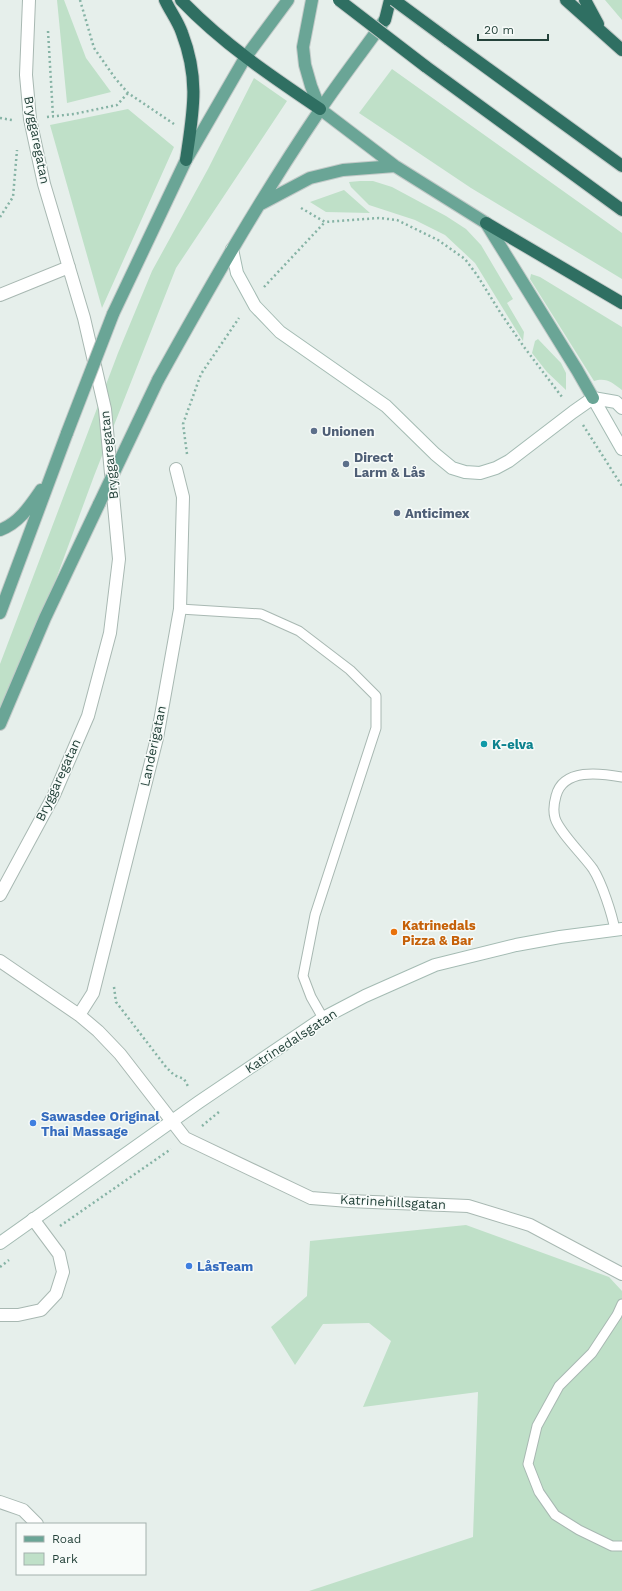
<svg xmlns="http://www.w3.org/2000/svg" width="622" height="1591" viewBox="0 0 622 1591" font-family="'Work Sans',sans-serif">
  <rect width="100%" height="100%" fill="#e6efeb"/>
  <!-- green -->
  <path fill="#bfe0c8" d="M 57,0 L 64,0 L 86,58 L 111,92 L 67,103 Z
    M 605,0 L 622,0 L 622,20 Z
    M 392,69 L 622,233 L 622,279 L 471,188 L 359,113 Z
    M 254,78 L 287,101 L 176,268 L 94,476 L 45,609 L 0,715 L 0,664 L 118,353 L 152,271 L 208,169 Z
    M 128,109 L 174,147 L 102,308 L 50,125 Z
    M 360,181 L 373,181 L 392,187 L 446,216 L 466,229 L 481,245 L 513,299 L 507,303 L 524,332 L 523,341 L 475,263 L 445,235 L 415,220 L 369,205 L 351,187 L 349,182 Z
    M 344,190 L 370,213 L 326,212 L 310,202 Z
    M 531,274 L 540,277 L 622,327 L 622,390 C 613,383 606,377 594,381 L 530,279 Z
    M 538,339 L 561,363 L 566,373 L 566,390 L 547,372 L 532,353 L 535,341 Z
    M 466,1225 L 609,1277 L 622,1291 L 622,1591 L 309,1591 L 473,1537 L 478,1392 L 363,1407 L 391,1341 L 369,1323 L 323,1324 L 295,1365 L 271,1327 L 307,1296 L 310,1241 Z"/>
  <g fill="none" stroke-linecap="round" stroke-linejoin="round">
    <defs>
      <path id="lane" d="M 180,609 L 261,614 L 299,631 L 350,670 L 376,696 L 376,728 L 315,915 L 303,976 L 311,997 L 323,1018
        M 615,930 C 612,914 602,883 593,869 C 584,856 559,832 555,818 C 553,811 554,803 556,796 C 563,768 600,773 622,777
        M 622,1304 L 617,1315 L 592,1353 L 559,1386 L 537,1426 L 528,1464 L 539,1492 L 555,1515 L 579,1530 L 612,1546 L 622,1546"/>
      <path id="street" d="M 0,295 L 69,267
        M 0,895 L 54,795 L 88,716 L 110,633 L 119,559 L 105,409 L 84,318 L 44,184 L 30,119 L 26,75 L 29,0
        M 0,961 L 79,1015 L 98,1031 L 120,1054 L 185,1138 L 311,1198 L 349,1201 L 468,1206 L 530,1225 L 622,1274
        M 79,1015 L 93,993 L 157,738 L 180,609 L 183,497 L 176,469
        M 0,1315 L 18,1315 L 41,1310 L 56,1294 L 63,1272 L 59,1254 L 33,1219
        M 0,1502 L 23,1510 L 37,1524"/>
      <path id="secondary" d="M 232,249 L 237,273 L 255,306 L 280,332 L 386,406 L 435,454 L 452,468 L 465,472 L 480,473 L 496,468 L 509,461 L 573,412 L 593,398
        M 593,398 L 622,449
        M 593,398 L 616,402 L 622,408
        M 0,1243 L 199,1102 L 323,1018 L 365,996 L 435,965 L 516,945 L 560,937 L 622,929"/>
      <path id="primary" d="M 312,0 L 303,47 L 305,65 L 311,86 L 320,109 L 395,166 L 486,223 L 577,370 L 593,398
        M 259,205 L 310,178 L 343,170 L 395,166
        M 113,314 L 186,160 L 245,58 L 288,0
        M 158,380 C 209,288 261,197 320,110 C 340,80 363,51 384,21
        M 0,530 C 19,523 30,506 41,490
        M 0,613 L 67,433
        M 0,724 L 45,618 L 99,504"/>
      <path id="highway" d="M 165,0 C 170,11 178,21 182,33 C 200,80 193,112 186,160
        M 181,0 C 222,43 271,76 320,109
        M 566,0 L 622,50
        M 585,0 L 598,24
        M 385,20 L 390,0
        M 447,39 L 622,166
        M 425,66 L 622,210
        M 486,223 L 622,303"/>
    </defs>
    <!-- lane casing -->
    <use href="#lane" stroke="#a8b8b2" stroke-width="11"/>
    <!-- street casing -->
    <use href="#street" stroke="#a8b8b2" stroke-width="14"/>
    <!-- secondary casing -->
    <use href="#secondary" stroke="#a4bbb3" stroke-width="14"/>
    <!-- primary casing -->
    <use href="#primary" stroke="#c2cac8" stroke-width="14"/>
    <!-- highway casing -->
    <use href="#highway" stroke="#c2cac8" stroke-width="14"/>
    <!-- path -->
    <path stroke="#86b3a5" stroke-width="2.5" stroke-dasharray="2 3" stroke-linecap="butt" d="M 80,0 L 94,48 L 115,78 L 128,93 L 174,124
      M 48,31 L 53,116
      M 47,117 L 74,114 L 117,105 L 128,93
      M 0,118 L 12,120
      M 301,208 L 325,222 L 379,218 L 397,220 L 438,240 L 465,259 L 477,275 L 500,312 L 524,347 L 562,397
      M 0,217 L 13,197 L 17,150
      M 264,287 L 325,222
      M 583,425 L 622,486
      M 187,454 L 183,424 L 201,374 L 239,318
      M 114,987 L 116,1002 L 166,1067 L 174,1075 L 184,1079 L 189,1088
      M 202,1126 L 220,1111
      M 60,1226 L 171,1149
      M 0,1267 L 9,1260"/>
    <!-- lane -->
    <use href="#lane" stroke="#fff" stroke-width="9"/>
    <!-- street -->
    <use href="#street" stroke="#fff" stroke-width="12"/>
    <!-- secondary -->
    <use href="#secondary" stroke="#fff" stroke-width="12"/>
    <!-- primary -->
    <use href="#primary" stroke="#6aa596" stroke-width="12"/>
    <!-- highway -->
    <use href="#highway" stroke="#2f6f62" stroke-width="12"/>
    <defs>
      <path id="primary-bridge" d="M 67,433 L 113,314
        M 99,504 L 158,380"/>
      <path id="highway-bridge" d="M 339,0 L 425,66
        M 394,0 L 447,39"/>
    </defs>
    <!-- primary-bridge casing -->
    <use href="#primary-bridge" stroke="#c2cac8" stroke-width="14" stroke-linecap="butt"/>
    <!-- highway-bridge casing -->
    <use href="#highway-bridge" stroke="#c2cac8" stroke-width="14" stroke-linecap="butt"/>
    <!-- primary-bridge -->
    <use href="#primary-bridge" stroke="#6aa596" stroke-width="12"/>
    <!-- highway-bridge -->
    <use href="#highway-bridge" stroke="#2f6f62" stroke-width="12"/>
  </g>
  <!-- markers -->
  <g fill="#5c6f8a" stroke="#f7fbf9" stroke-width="1.5">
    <circle cx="314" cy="431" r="4"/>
    <circle cx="346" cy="464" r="4"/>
    <circle cx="397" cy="513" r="4"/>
  </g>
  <circle fill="#0f9aa8" stroke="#f7fbf9" stroke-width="1.5" cx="484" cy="744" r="4"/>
  <circle fill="#e8710a" stroke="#f7fbf9" stroke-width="1.5" cx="394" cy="932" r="4"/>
  <g fill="#3f7fe0" stroke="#f7fbf9" stroke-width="1.5">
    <circle cx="33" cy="1123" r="4"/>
    <circle cx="189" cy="1266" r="4"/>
  </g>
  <g text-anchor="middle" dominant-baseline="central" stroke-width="3" stroke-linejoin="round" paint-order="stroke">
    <!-- street labels -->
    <g font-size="13" fill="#24423a" stroke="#f7fbf9">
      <text transform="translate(37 140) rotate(79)">Bryggaregatan</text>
      <text transform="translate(109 455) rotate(-96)">Bryggaregatan</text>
      <text transform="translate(153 746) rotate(-78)">Landerigatan</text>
      <text transform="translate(58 780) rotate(-65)">Bryggaregatan</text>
      <text transform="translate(291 1041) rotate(-33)">Katrinedalsgatan</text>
      <text transform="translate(393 1202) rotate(3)">Katrinehillsgatan</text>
    </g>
    <!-- service labels -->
    <g font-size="13" font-weight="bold" fill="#4e5e75" stroke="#f7fbf9" text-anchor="start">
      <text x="322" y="431">Unionen</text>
      <text x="354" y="457">Direct<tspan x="354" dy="15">Larm &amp; Lås</tspan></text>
      <text x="405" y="513">Anticimex</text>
    </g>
    <!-- culture labels -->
    <g font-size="13" font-weight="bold" fill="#0d838f" stroke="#f7fbf9" text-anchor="start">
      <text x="492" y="744">K-elva</text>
    </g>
    <!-- food labels -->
    <g font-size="13" font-weight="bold" fill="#c56008" stroke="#f7fbf9" text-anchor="start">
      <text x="402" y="925">Katrinedals<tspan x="402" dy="15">Pizza &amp; Bar</tspan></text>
    </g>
    <!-- shop labels -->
    <g font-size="13" font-weight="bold" fill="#366cbe" stroke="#f7fbf9" text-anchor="start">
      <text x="41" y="1116">Sawasdee Original<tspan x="41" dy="15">Thai Massage</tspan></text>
      <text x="197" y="1266">LåsTeam</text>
    </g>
  </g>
  <!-- legend -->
  <rect x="16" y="1523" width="130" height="52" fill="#f7fbf9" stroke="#a3b1ad"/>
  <rect x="24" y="1536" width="20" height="6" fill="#6aa596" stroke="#a3b1ad"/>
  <text x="52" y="1543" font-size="12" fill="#24423a">Road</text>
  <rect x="24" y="1553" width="20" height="12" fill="#bfe0c8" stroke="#a3b1ad"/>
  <text x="52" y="1563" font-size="12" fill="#24423a">Park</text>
  <!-- scale -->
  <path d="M478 34v6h70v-6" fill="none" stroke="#24423a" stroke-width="2"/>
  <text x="484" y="34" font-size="12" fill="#24423a" stroke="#f7fbf9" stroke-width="3" paint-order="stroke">20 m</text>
</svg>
